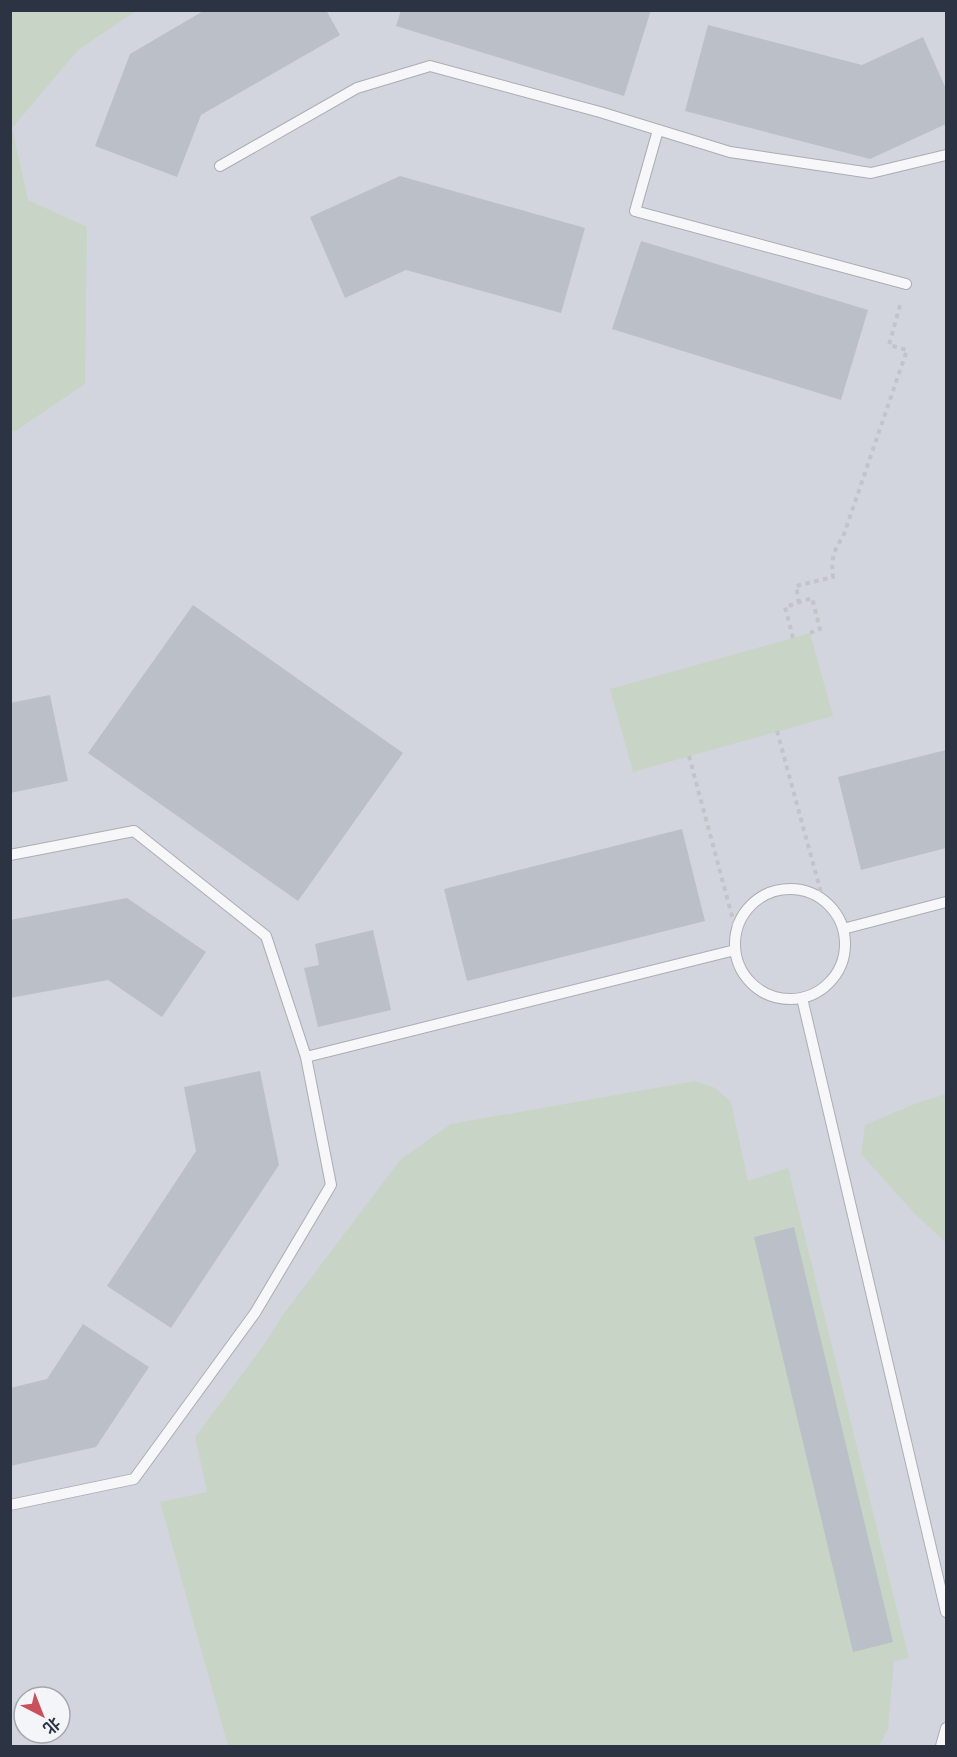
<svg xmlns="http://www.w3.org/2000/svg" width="957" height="1757" viewBox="0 0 957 1757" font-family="Barlow,'Noto Sans SC',sans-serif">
  <rect width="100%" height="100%" fill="#e4e6eb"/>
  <!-- built -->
  <path fill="#d2d5dd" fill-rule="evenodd" d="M 11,11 L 946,11 L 946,1746 L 11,1746 ZM 24,1697 L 60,1697 L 60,1733 L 24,1733 Z"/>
  <!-- green -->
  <path fill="#c8d5c6" d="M 11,10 L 136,11 L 78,50 L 12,128 L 28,200 L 87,227 L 85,384 L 17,430 L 11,432 Z
    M 810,633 L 833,716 L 633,772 L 610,689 Z
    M 695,1081 L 715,1088 L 731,1102 L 748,1181 L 788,1168 L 909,1658 L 894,1661 L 888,1729 L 879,1746 L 228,1746 L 160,1502 L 207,1492 L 195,1437 L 266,1342 L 282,1316 L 401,1159 L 451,1124 Z
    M 946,1094 L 946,1243 L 915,1214 L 861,1154 L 865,1125 L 917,1103 Z"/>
  <!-- building -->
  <path fill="#bbbfc8" d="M 205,10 L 326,10 L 340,35 L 201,115 L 177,177 L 95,146 L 130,54 Z
    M 401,10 L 651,10 L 624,96 L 396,26 Z
    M 708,25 L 862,65 L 923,37 L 946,89 L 946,124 L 870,159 L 685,111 Z
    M 400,176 L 585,228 L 561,313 L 406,270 L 345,298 L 310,217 Z
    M 641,241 L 868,310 L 841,400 L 612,329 Z
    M 193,605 L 403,753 L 298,901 L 88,753 Z
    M 50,695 L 68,781 L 10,793 L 10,703 Z
    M 946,750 L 946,848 L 861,870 L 838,777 Z
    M 682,829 L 705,921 L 467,981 L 444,889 Z
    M 127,898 L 206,952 L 162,1017 L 108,980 L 10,998 L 10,920 Z
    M 373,930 L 391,1010 L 318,1027 L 304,968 L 319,965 L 315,944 Z
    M 260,1071 L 279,1165 L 171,1328 L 107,1286 L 196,1151 L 184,1087 Z
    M 794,1227 L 893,1642 L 853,1652 L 754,1237 Z
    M 83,1324 L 149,1367 L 96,1447 L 10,1466 L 10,1388 L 47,1379 Z"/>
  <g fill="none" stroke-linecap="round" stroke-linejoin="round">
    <defs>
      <path id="service" d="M 658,130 L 635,211 L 906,284
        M 220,166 L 357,88 L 430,66 L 600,112 L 730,152 L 871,173 L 946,155
        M 10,855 L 134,831 L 266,936 L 306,1057
        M735 944a55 55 0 1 1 110 0a55 55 0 1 1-110 0Z
        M 843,929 L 946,902
        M 802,998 L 946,1612
        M 10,1505 L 134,1479 L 255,1313 L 331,1185 L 306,1057 L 735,950
        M 941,1746 L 946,1728"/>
    </defs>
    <!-- service casing -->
    <use href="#service" stroke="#a9adb5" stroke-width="12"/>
    <!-- path -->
    <path stroke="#c2c4ca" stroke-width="4" stroke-dasharray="4.5 4.5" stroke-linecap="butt" d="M 799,603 L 796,586 L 833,577 C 831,560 833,551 843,537 L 907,350 L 889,345 L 901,302
      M 793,638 L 785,607 L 812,598 L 820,629 L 810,633
      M 777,731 L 823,900
      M 689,756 L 736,931"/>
    <!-- service -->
    <use href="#service" stroke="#f7f7f9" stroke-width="10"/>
  </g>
  <!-- border -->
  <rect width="957" height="1757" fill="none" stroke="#2c3343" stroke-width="24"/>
  <!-- north arrow -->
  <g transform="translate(42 1715) rotate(138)"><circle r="28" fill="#f4f5f8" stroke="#a4a7b0" stroke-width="1.5"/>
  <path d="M0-4.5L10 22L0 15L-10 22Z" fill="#c8515a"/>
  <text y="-9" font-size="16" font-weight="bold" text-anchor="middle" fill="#2c3343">北</text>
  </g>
</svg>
